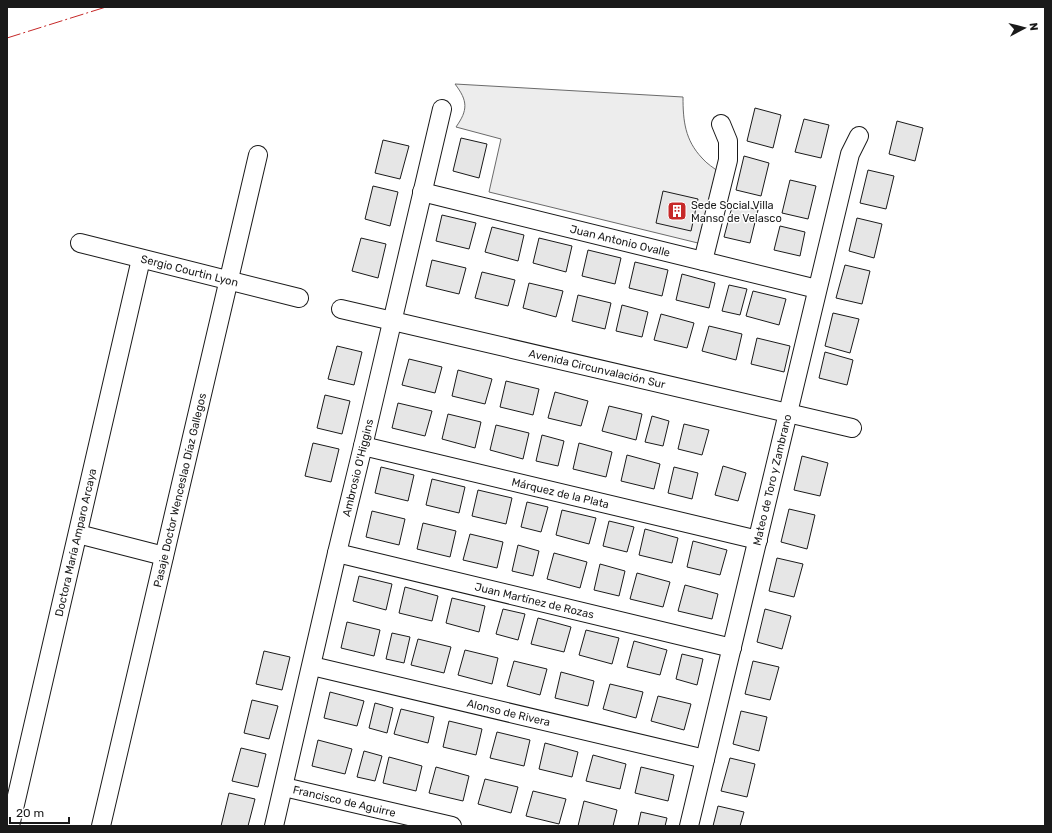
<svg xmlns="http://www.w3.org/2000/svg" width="1052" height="833" viewBox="0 0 1052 833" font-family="Rubik,sans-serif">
  <rect width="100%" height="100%" fill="#fff"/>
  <!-- green -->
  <path fill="#ededed" stroke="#6a6a6a" d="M 455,84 L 683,97 C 683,121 685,140 702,158 C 707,164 714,168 719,172 L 702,244 L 489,192 L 501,139 L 456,127 C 468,110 468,101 455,84 Z"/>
  <!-- building -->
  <path fill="#e6e6e6" stroke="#1a1a1a" d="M 755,108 L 781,115 L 773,148 L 747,141 Z
    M 804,119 L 829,125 L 821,158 L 795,152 Z
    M 897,121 L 923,128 L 915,161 L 889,154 Z
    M 461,138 L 487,144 L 479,178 L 453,171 Z
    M 383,140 L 409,146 L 400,179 L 375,173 Z
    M 744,156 L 769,163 L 761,196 L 736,190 Z
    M 868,170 L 894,176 L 886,209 L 860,203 Z
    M 790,180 L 816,186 L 808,219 L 782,213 Z
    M 373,186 L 398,192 L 390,226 L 365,219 Z
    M 663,191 L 698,199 L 691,231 L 656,223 Z
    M 733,203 L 758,210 L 750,243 L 724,237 Z
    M 442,215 L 476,223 L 469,249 L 436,241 Z
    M 857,218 L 882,224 L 874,258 L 849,251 Z
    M 780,226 L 805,232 L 800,256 L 774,250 Z
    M 492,227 L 524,235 L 518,261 L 485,252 Z
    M 361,238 L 386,244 L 378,278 L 352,271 Z
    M 539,238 L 572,246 L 566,272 L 533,263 Z
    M 588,250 L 621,258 L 615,284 L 582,276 Z
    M 432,260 L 466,268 L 459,294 L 426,286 Z
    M 635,262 L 668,270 L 662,296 L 629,288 Z
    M 845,265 L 870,271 L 862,304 L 836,298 Z
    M 482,272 L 515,280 L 508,306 L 475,298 Z
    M 682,274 L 715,283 L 709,308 L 676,300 Z
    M 529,283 L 563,291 L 556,317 L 523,308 Z
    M 729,285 L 747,289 L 740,315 L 722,311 Z
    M 753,291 L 786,299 L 779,325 L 746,316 Z
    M 578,295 L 611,303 L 605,329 L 572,321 Z
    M 622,305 L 648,312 L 642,337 L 616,331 Z
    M 833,313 L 859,319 L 850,353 L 825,346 Z
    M 661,314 L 694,323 L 687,348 L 654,340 Z
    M 709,326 L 742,334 L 736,360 L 702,351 Z
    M 757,338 L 790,346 L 784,372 L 751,364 Z
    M 337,346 L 362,352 L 354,385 L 328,379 Z
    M 825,352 L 853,360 L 847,385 L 819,378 Z
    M 409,359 L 442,367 L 435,393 L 402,385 Z
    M 458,370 L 492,379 L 485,404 L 452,396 Z
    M 506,381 L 539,389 L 533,415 L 500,407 Z
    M 555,392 L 588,401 L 581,426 L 548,418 Z
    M 325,395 L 350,401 L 342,434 L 317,428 Z
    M 398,403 L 432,411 L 425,436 L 392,428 Z
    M 609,406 L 642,414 L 636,440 L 602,431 Z
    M 448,414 L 481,422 L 475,448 L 442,439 Z
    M 652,416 L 669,421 L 663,446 L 645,442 Z
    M 684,424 L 709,430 L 702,455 L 678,449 Z
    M 496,425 L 529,433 L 523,459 L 490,450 Z
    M 542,435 L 564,441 L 558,466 L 536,461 Z
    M 313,443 L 339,449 L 331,482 L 305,476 Z
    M 579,443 L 612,452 L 606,477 L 573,469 Z
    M 627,455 L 660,464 L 654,489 L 621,481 Z
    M 802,456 L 828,463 L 820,496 L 794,490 Z
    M 723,466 L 746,473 L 738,501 L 715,495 Z
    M 381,467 L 414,475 L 408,501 L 375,493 Z
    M 674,467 L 698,473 L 692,499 L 668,493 Z
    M 432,479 L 465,487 L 459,513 L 426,505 Z
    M 478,490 L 512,498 L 506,524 L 472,516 Z
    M 527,502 L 548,507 L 541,532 L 521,527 Z
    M 789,509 L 815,515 L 807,549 L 781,542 Z
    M 562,510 L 596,518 L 589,544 L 556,535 Z
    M 372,511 L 405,519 L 399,545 L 366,537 Z
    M 609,521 L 634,527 L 627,552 L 603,546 Z
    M 423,523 L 456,531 L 450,557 L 417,549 Z
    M 645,529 L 678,538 L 672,563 L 639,555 Z
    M 470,534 L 503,542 L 497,568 L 463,560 Z
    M 693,541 L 727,550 L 720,575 L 687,567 Z
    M 518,545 L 539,551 L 533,576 L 512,571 Z
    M 554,553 L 587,562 L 580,588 L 547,579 Z
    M 777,558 L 803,564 L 794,597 L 769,591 Z
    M 600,564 L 625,571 L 619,596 L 594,590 Z
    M 637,573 L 670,582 L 663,607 L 630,599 Z
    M 359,576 L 392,584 L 386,610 L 353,601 Z
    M 685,585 L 718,594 L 712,619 L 678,611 Z
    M 405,587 L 438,596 L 432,621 L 399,613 Z
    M 452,598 L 485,606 L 479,632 L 446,623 Z
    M 503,609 L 525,614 L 518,640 L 496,634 Z
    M 765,609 L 791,616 L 782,649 L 757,642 Z
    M 538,618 L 571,627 L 564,652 L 531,644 Z
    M 347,622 L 380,630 L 374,656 L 341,648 Z
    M 586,630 L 619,638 L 612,664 L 579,655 Z
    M 392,633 L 410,637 L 404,663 L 386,659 Z
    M 418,639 L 451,647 L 444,673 L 411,665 Z
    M 634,641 L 667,650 L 660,675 L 627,667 Z
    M 465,650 L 498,658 L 492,684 L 458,675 Z
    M 264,651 L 290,657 L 282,690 L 256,684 Z
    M 682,654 L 703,659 L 697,685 L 676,679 Z
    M 514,661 L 547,669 L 540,695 L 507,686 Z
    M 753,661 L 779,667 L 770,700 L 745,694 Z
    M 561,672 L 594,681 L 588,706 L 555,698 Z
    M 610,684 L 643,692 L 636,718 L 603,709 Z
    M 330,692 L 364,701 L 357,726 L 324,718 Z
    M 658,696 L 691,704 L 684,730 L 651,721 Z
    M 252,700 L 278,706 L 269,739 L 244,733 Z
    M 375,703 L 393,708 L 387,733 L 369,728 Z
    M 401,709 L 434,717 L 428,743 L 394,734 Z
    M 741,711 L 767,717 L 759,751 L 733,744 Z
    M 449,721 L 482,729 L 476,755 L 443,747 Z
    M 497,732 L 530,740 L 524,766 L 490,758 Z
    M 318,740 L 352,749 L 345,774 L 312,766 Z
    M 545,743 L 578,752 L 572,777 L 539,769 Z
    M 241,748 L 266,754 L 258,787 L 232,781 Z
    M 364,751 L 382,756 L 375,781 L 357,777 Z
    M 593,755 L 626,764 L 620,789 L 586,781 Z
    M 389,757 L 422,766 L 416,791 L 383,783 Z
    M 730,758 L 755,764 L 747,797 L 721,791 Z
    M 436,767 L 469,776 L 463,801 L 429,793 Z
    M 641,767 L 674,775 L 668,801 L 635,793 Z
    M 485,779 L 518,787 L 511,813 L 478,804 Z
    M 533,791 L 566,799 L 559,824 L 526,816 Z
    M 229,793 L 255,799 L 248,826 L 221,826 Z
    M 584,801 L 617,810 L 613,826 L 578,826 Z
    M 718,806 L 744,812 L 740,826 L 713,826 Z
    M 641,812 L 667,818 L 665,826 L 638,826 Z"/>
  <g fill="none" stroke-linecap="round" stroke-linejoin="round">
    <defs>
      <g id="minor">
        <path id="s1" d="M 422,192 L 817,289"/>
        <path id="s2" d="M 80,243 L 299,298"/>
        <path d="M 703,261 L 728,160 L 728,141 L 721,124"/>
        <path id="s3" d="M 341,309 L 852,428"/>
        <path id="s4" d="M 363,446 L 758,540"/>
        <path d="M 78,534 L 164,556"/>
        <path id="s5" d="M 337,553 L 732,648"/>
        <path id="s6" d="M 312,666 L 705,759"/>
        <path id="s7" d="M 284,787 L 452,826"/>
        <path id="s8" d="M 10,826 L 141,259"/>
        <path id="s9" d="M 101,826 L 258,155"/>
        <path id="s10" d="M 274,826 L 337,553 L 363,446 L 442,109"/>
        <path id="s11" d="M 689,826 L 850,154 L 859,136"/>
      </g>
    </defs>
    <!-- minor casing -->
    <use href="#minor" stroke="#1a1a1a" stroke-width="20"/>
    <!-- minor -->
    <use href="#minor" stroke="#fff" stroke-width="18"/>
    <!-- power -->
    <path stroke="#c62828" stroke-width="1" stroke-dasharray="14 3 2 3" stroke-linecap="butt" d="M 7,38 L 106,7"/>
  </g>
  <!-- icons -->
  <defs>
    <symbol id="building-square" viewBox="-11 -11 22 22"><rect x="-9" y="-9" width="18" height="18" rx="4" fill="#c62828" stroke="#fff"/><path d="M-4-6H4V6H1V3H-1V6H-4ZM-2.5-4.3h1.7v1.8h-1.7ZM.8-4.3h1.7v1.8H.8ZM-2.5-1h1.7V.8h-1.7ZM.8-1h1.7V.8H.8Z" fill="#fff"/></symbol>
  </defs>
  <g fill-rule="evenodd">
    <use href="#building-square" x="666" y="200" width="22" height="22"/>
  </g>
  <g text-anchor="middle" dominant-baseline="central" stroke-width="3" stroke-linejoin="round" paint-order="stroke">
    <!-- poi labels -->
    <g font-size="11" fill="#1a1a1a" stroke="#fff" text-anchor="start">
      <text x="691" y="205">Sede Social Villa<tspan x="691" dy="13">Manso de Velasco</tspan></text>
    </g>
    <!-- street labels -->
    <g font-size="11" fill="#1a1a1a" stroke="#fff">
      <text stroke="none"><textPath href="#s1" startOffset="204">Juan Antonio Ovalle</textPath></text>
      <text stroke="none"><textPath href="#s2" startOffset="113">Sergio Courtin Lyon</textPath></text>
      <text stroke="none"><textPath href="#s3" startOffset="263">Avenida Circunvalación Sur</textPath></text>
      <text stroke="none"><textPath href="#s10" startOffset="368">Ambrosio O'Higgins</textPath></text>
      <text stroke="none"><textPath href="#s11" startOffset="356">Mateo de Toro y Zambrano</textPath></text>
      <text stroke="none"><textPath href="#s9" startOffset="345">Pasaje Doctor Wenceslao Díaz Gallegos</textPath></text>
      <text stroke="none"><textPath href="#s4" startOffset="203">Márquez de la Plata</textPath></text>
      <text stroke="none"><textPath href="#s8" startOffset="291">Doctora María Amparo Arcaya</textPath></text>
      <text stroke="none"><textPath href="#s5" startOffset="203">Juan Martínez de Rozas</textPath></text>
      <text stroke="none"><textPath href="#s6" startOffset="202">Alonso de Rivera</textPath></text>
      <text stroke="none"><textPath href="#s7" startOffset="62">Francisco de Aguirre</textPath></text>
    </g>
  </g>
  <!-- border -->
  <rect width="1052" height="833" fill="none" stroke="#1a1a1a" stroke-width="16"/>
  <!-- north arrow -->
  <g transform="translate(1024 28) rotate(83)" stroke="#ffffff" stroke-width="3" paint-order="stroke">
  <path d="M0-3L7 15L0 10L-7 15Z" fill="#1a1a1a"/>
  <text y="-6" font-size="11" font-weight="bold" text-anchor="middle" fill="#1a1a1a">N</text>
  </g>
  <!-- scale -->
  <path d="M10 817v6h59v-6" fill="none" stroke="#1a1a1a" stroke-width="2"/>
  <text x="16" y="817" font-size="12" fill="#1a1a1a" stroke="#ffffff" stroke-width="3" paint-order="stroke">20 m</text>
</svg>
